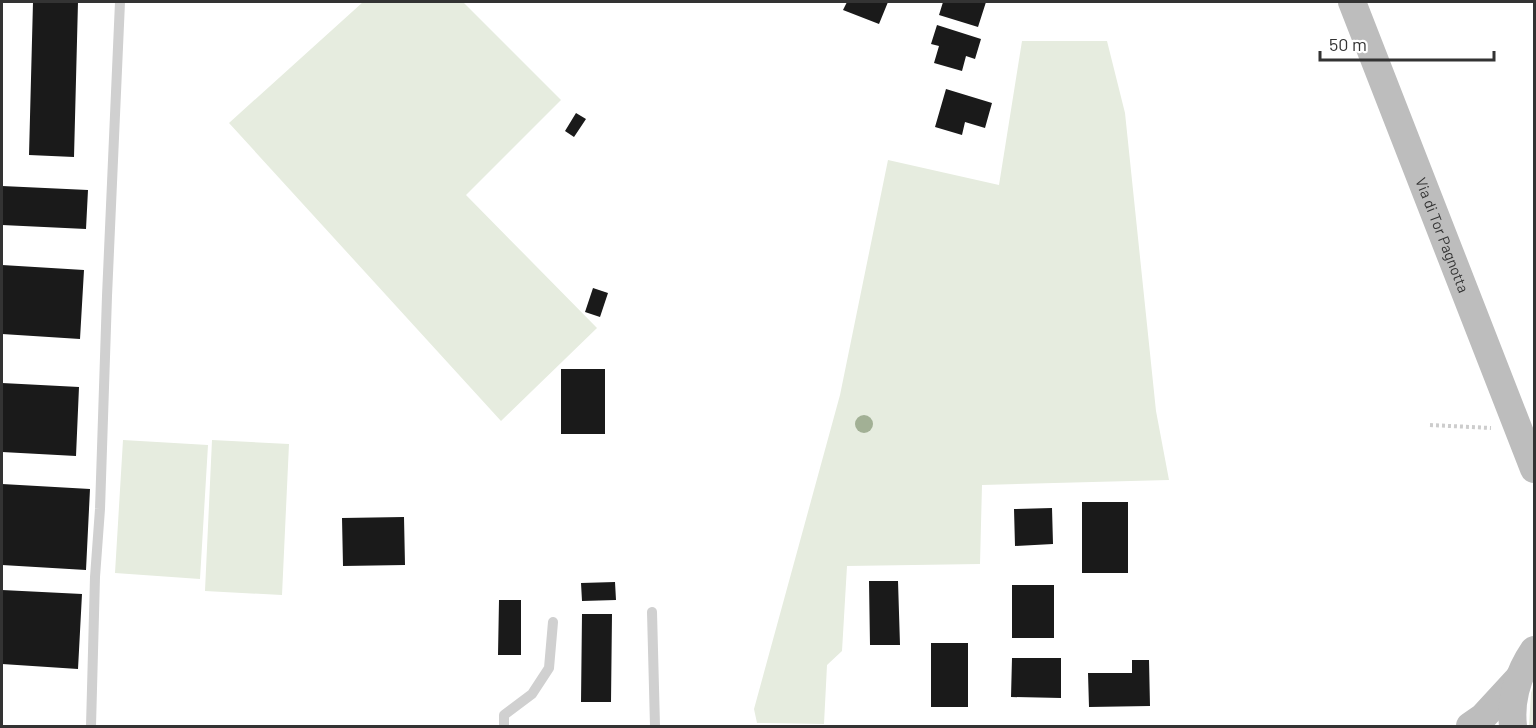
<svg xmlns="http://www.w3.org/2000/svg" width="1536" height="728" viewBox="0 0 1536 728" font-family="Barlow,sans-serif">
  <rect width="100%" height="100%" fill="#fff"/>
  <!-- green -->
  <path fill="#e6ecdf" d="M 363,2 L 463,2 L 561,100 L 466,195 L 597,328 L 501,421 L 229,123 Z
    M 1022,41 L 1107,41 L 1125,113 L 1156,411 L 1169,480 L 982,485 L 980,564 L 847,566 L 842,651 L 827,665 L 824,724 L 757,723 L 754,709 L 840,395 L 888,160 L 999,185 Z
    M 123,440 L 208,445 L 200,579 L 115,573 Z
    M 212,440 L 289,444 L 282,595 L 205,591 Z
    M 1534,684 L 1534,726 L 1529,726 L 1531,693 Z"/>
  <!-- building -->
  <path fill="#1a1a1a" d="M 33,2 L 78,2 L 74,157 L 29,155 Z
    M 847,2 L 888,2 L 879,24 L 843,10 Z
    M 943,2 L 986,2 L 978,27 L 939,15 Z
    M 937,25 L 981,39 L 975,59 L 966,56 L 962,71 L 934,63 L 939,46 L 931,44 Z
    M 946,89 L 992,103 L 985,128 L 965,122 L 962,135 L 935,127 Z
    M 576,113 L 586,119 L 574,137 L 565,131 Z
    M 2,186 L 88,190 L 86,229 L 2,225 Z
    M 2,265 L 84,270 L 80,339 L 2,334 Z
    M 593,288 L 608,293 L 600,317 L 585,312 Z
    M 561,369 L 605,369 L 605,434 L 561,434 Z
    M 2,383 L 79,387 L 76,456 L 2,452 Z
    M 2,484 L 90,489 L 86,570 L 2,565 Z
    M 1082,502 L 1128,502 L 1128,573 L 1082,573 Z
    M 1052,508 L 1053,544 L 1015,546 L 1014,509 Z
    M 404,517 L 405,565 L 343,566 L 342,518 Z
    M 869,581 L 898,581 L 900,645 L 870,645 Z
    M 615,582 L 616,600 L 582,601 L 581,583 Z
    M 1012,585 L 1054,585 L 1054,638 L 1012,638 Z
    M 2,590 L 82,594 L 78,669 L 2,664 Z
    M 499,600 L 521,600 L 521,655 L 498,655 Z
    M 582,614 L 612,614 L 611,702 L 581,702 Z
    M 931,643 L 968,643 L 968,707 L 931,707 Z
    M 1012,658 L 1061,658 L 1061,698 L 1011,697 Z
    M 1132,660 L 1149,660 L 1150,706 L 1089,707 L 1088,673 L 1132,673 Z"/>
  <g fill="none" stroke-linecap="round" stroke-linejoin="round">
    <!-- path -->
    <path stroke="#cdcdcd" stroke-width="4" stroke-dasharray="3 3" stroke-linecap="butt" d="M 1430,425 L 1491,428"/>
    <!-- lane -->
    <path stroke="#d0d0d0" stroke-width="10" d="M 652,612 L 655,726
      M 91,726 L 95,577 L 100,509 L 107,296 L 120,2
      M 504,726 L 504,715 L 532,694 L 549,668 L 553,622"/>
    <!-- secondary -->
    <g stroke="#bdbdbd" stroke-width="28">
      <path id="s1" d="M 1352,2 L 1534,469"/>
      <path d="M 1470,726 L 1483,717 L 1518,679"/>
      <path d="M 1513,726 C 1510,699 1519,672 1534,650"/>
    </g>
  </g>
  <!-- trees -->
  <circle fill="#a2b095" cx="864" cy="424" r="9"/>
  <g text-anchor="middle" dominant-baseline="central" stroke-width="6" stroke-linejoin="round" paint-order="stroke">
    <!-- street labels -->
    <g font-size="15" fill="#333" stroke="#fff">
      <text stroke="none"><textPath href="#s1" startOffset="250">Via di Tor Pagnotta</textPath></text>
    </g>
  </g>
  <!-- border -->
  <rect width="1536" height="728" fill="none" stroke="#333333" stroke-width="6"/>
  <!-- scale -->
  <path d="M1320 51v9h174v-9" fill="none" stroke="#333333" stroke-width="3"/>
  <text x="1329" y="51" font-size="18" fill="#333333" stroke="#ffffff" stroke-width="4.5" paint-order="stroke">50 m</text>
</svg>
